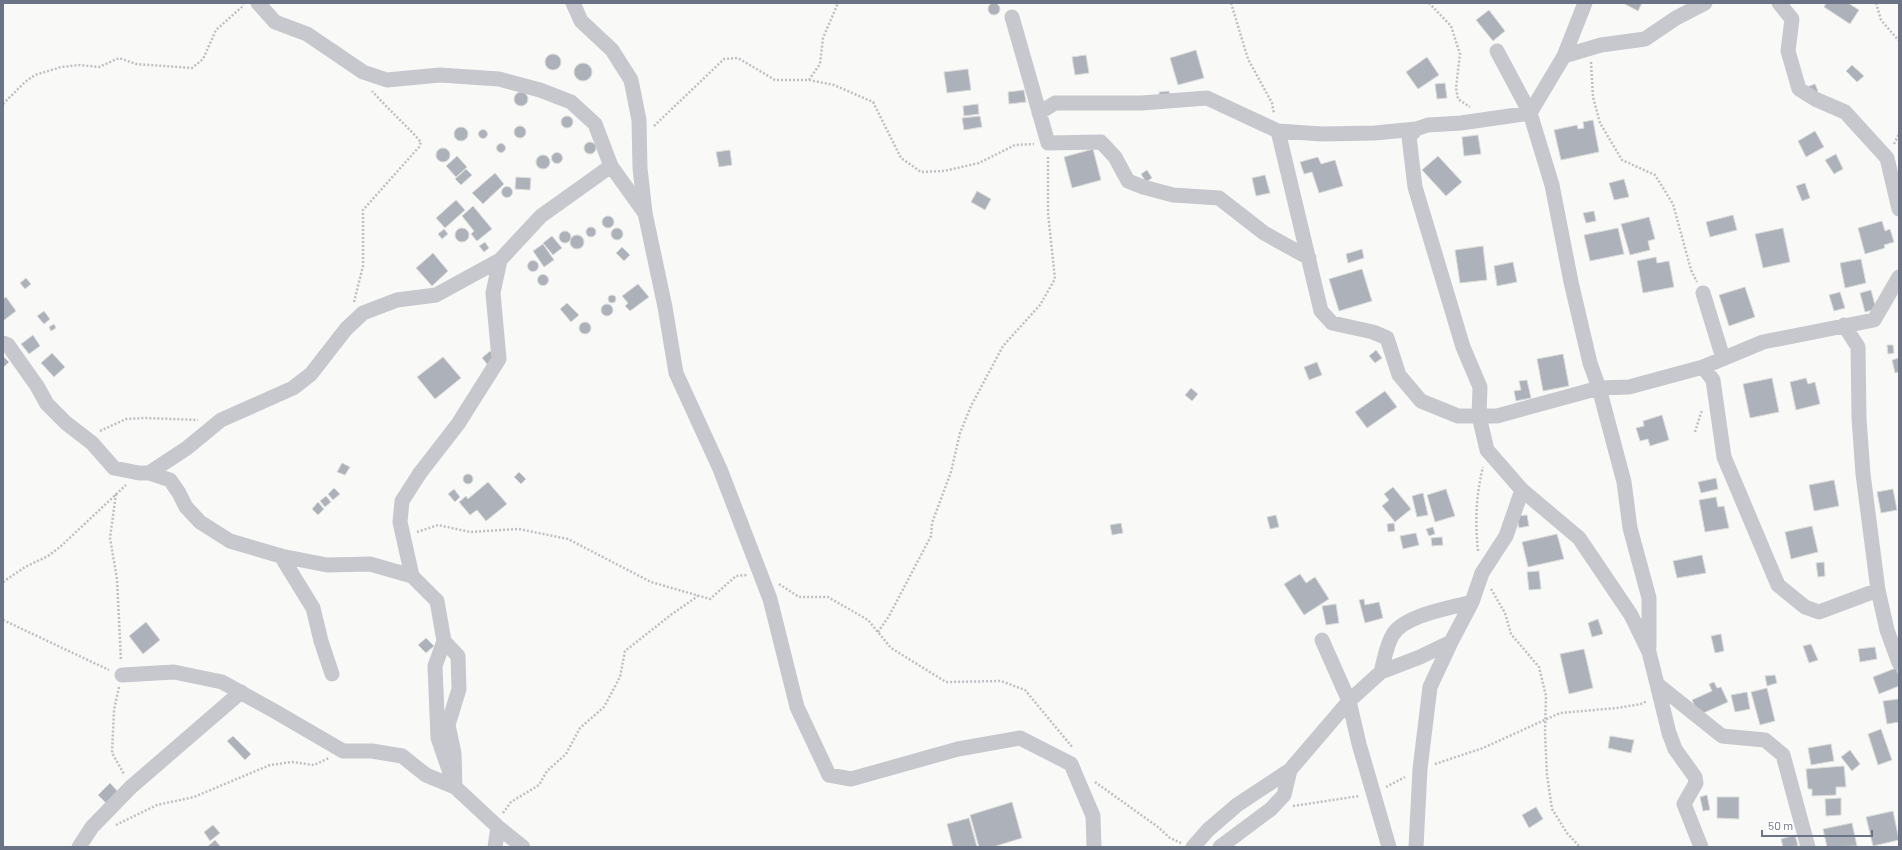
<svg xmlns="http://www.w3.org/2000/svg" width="1902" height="850" viewBox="0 0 1902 850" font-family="Barlow,sans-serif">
  <rect width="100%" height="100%" fill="#f9faf8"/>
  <!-- building -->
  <path fill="#adb1ba" stroke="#dbdcda" d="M988 9a6 6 0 1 1 12 0a6 6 0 1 1-12 0Z
    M 1623,3 L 1642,3 L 1638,11 Z
    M 1826,3 L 1848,3 L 1859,10 L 1850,24 L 1824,7 Z
    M 1489,10 L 1505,31 L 1493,41 L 1476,20 Z
    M 1196,50 L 1204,78 L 1178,85 L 1170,58 Z
    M545 62a8 8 0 1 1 16 0a8 8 0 1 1-16 0Z
    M 1086,55 L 1089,73 L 1075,75 L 1072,57 Z
    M 1427,57 L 1439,75 L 1418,89 L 1406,72 Z
    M574 72a9 9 0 1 1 18 0a9 9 0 1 1-18 0Z
    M 1852,65 L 1864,76 L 1857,82 L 1846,71 Z
    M 968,69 L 971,90 L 947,93 L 944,72 Z
    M 1445,83 L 1447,98 L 1437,99 L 1435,84 Z
    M 1815,84 L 1818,91 L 1810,95 L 1807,87 Z
    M 1024,90 L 1026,102 L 1009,104 L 1008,92 Z
    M 1169,91 L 1170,98 L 1160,99 L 1159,92 Z
    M514 99a7 7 0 1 1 14 0a7 7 0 1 1-14 0Z
    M 978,104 L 979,114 L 964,116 L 963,106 Z
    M 980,116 L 982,127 L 964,130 L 962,118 Z
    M561 122a6 6 0 1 1 12 0a6 6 0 1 1-12 0Z
    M 1593,120 L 1599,152 L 1561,160 L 1554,130 L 1577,125 L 1578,129 L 1584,128 L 1583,122 Z
    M514 132a6 6 0 1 1 12 0a6 6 0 1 1-12 0Z
    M454 134a7 7 0 1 1 14 0a7 7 0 1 1-14 0Z
    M478.5 134a4.5 4.5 0 1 1 9 0a4.5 4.5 0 1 1-9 0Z
    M 1815,131 L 1824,147 L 1806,157 L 1798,141 Z
    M 1478,135 L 1481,154 L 1464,156 L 1462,137 Z
    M584 148a6 6 0 1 1 12 0a6 6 0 1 1-12 0Z
    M496.5 148a4.5 4.5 0 1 1 9 0a4.5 4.5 0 1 1-9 0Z
    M436 155a7 7 0 1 1 14 0a7 7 0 1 1-14 0Z
    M 1093,149 L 1101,180 L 1072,188 L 1064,157 Z
    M 730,150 L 732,165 L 719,167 L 716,152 Z
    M551.5 158a5.5 5.5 0 1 1 11 0a5.5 5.5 0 1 1-11 0Z
    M 1836,154 L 1843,169 L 1834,174 L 1825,160 Z
    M536 162a7 7 0 1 1 14 0a7 7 0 1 1-14 0Z
    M 457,156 L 467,167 L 456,177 L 446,166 Z
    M 1438,156 L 1462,182 L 1446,196 L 1422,170 Z
    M 1318,157 L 1321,164 L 1335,160 L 1343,186 L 1319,193 L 1312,172 L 1304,174 L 1300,162 Z
    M 466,169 L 472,175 L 461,185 L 455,179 Z
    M 1147,170 L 1152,178 L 1146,182 L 1141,174 Z
    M 495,173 L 504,184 L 483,204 L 472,193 Z
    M 1265,175 L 1270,193 L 1256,196 L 1252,178 Z
    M 516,177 L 531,178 L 530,190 L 515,189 Z
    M 1624,179 L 1629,197 L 1614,200 L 1609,183 Z
    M 1805,183 L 1810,198 L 1802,201 L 1796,186 Z
    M501.5 192a5.5 5.5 0 1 1 11 0a5.5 5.5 0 1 1-11 0Z
    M 977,191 L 991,199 L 985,210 L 971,202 Z
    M 456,200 L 465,210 L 445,228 L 436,218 Z
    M 473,206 L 492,229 L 477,241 L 471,234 L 474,231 L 462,216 Z
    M 1594,211 L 1596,221 L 1586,223 L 1583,213 Z
    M 1733,215 L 1737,230 L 1710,237 L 1706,222 Z
    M602 222a6 6 0 1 1 12 0a6 6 0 1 1-12 0Z
    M 1649,217 L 1655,239 L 1648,241 L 1650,250 L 1630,255 L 1621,224 Z
    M 1882,221 L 1885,231 L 1890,229 L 1894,242 L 1884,245 L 1885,248 L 1865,254 L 1858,228 Z
    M586 232a5 5 0 1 1 10 0a5 5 0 1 1-10 0Z
    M 1618,228 L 1624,254 L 1590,261 L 1584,235 Z
    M 1783,228 L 1790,262 L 1763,268 L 1755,234 Z
    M611 234a6 6 0 1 1 12 0a6 6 0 1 1-12 0Z
    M455 235a7 7 0 1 1 14 0a7 7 0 1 1-14 0Z
    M 444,229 L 448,234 L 442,239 L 438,234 Z
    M559 237a6 6 0 1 1 12 0a6 6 0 1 1-12 0Z
    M570 242a7 7 0 1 1 14 0a7 7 0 1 1-14 0Z
    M 552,236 L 562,248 L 553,255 L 543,243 Z
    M 485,242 L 489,248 L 484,252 L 479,246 Z
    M 543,244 L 554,260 L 544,267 L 533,251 Z
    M 1483,246 L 1487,280 L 1460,283 L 1455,250 Z
    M 622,247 L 630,255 L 624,261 L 616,253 Z
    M 1362,249 L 1364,258 L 1348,263 L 1346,254 Z
    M 433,253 L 448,271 L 432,286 L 416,268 Z
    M 1656,257 L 1657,263 L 1669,261 L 1674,287 L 1643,293 L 1637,261 Z
    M 1861,259 L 1866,283 L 1845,288 L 1840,263 Z
    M527.5 266a5.5 5.5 0 1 1 11 0a5.5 5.5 0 1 1-11 0Z
    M 1513,262 L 1517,282 L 1497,286 L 1494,266 Z
    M 1362,269 L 1372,301 L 1339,311 L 1329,279 Z
    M537.5 280a5.5 5.5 0 1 1 11 0a5.5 5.5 0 1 1-11 0Z
    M 26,278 L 31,284 L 25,289 L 20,283 Z
    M 638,284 L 649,297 L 630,311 L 625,306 L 628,303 L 622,296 Z
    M 1745,287 L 1755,317 L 1729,326 L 1719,295 Z
    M 1871,290 L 1876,309 L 1865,312 L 1860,293 Z
    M 1840,292 L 1845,308 L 1834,311 L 1829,295 Z
    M608 299a4 4 0 1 1 8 0a4 4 0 1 1-8 0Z
    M 6,297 L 16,311 L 3,321 L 3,299 Z
    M 567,303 L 579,315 L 571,322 L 560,309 Z
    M601 310a6 6 0 1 1 12 0a6 6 0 1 1-12 0Z
    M 44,311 L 50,319 L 44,324 L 37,316 Z
    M579 328a6 6 0 1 1 12 0a6 6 0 1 1-12 0Z
    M 54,324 L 56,328 L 51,331 L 49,327 Z
    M 33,335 L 40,346 L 29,354 L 21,344 Z
    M 1887,345 L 1893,345 L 1894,353 L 1888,354 Z
    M 1376,350 L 1382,358 L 1375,363 L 1369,356 Z
    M 490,351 L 496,358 L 488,365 L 482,358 Z
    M 52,353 L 65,367 L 54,377 L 41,363 Z
    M 1563,354 L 1569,386 L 1543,391 L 1537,359 Z
    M 3,356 L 9,362 L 3,368 Z
    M 443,357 L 461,378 L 435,399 L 417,377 Z
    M 1899,358 L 1899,372 L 1895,373 L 1892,360 Z
    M 1317,362 L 1322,375 L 1309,380 L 1304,367 Z
    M 1772,378 L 1779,412 L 1750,418 L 1743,384 Z
    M 1806,378 L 1808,384 L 1815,382 L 1820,404 L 1796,410 L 1790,382 Z
    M 1527,380 L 1531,398 L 1516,401 L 1514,391 L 1521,390 L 1519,381 Z
    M 1191,388 L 1198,394 L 1192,401 L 1185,395 Z
    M 1385,391 L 1397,407 L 1367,428 L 1355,412 Z
    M 1662,415 L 1669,440 L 1650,446 L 1648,439 L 1640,441 L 1636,428 L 1644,426 L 1643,421 Z
    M 342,463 L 350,467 L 345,475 L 337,472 Z
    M 519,472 L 526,479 L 521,484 L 514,477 Z
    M463 479a5 5 0 1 1 10 0a5 5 0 1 1-10 0Z
    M 1716,478 L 1718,489 L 1701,493 L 1698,482 Z
    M 1834,480 L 1839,506 L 1814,511 L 1809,485 Z
    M 488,482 L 507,504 L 486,521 L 477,510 L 470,515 L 459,502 L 466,496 L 468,499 Z
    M 1393,487 L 1411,509 L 1395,522 L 1382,506 L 1389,500 L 1384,494 Z
    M 334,488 L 340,494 L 333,500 L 328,494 Z
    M 454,489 L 460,497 L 455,502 L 448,494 Z
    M 1446,489 L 1455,516 L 1435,522 L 1427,495 Z
    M 1893,489 L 1897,510 L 1881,513 L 1877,492 Z
    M 1423,493 L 1428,515 L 1417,517 L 1412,496 Z
    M 326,496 L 331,502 L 325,507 L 320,501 Z
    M 1716,497 L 1718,507 L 1724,506 L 1729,528 L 1705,532 L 1699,500 Z
    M 318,502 L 324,509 L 318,515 L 312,509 Z
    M 1276,515 L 1279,527 L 1270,529 L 1267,517 Z
    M 1527,515 L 1529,526 L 1519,528 L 1517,516 Z
    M 1121,523 L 1123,533 L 1112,535 L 1110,525 Z
    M 1394,523 L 1395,531 L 1388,532 L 1387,524 Z
    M 1812,526 L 1818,552 L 1791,559 L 1785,532 Z
    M 1433,527 L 1435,534 L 1429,536 L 1426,529 Z
    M 1416,533 L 1419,545 L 1403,549 L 1400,536 Z
    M 1557,534 L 1564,559 L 1528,567 L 1522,542 Z
    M 1442,537 L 1443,545 L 1432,546 L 1431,538 Z
    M 1702,555 L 1706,573 L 1677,578 L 1673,561 Z
    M 1824,562 L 1825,576 L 1818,577 L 1816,563 Z
    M 1539,571 L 1541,589 L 1529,590 L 1527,572 Z
    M 1300,574 L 1306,583 L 1315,577 L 1329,599 L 1304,615 L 1284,584 Z
    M 1364,599 L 1365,605 L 1379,602 L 1383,618 L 1365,623 L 1359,600 Z
    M 1336,604 L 1339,623 L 1326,625 L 1322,606 Z
    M 1598,619 L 1603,634 L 1592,637 L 1588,623 Z
    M 146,622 L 160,640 L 143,654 L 129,636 Z
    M 1721,634 L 1724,651 L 1715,653 L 1711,636 Z
    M 426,638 L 434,646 L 426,653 L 418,645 Z
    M 1811,644 L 1818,660 L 1809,663 L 1803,646 Z
    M 1875,647 L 1877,659 L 1860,662 L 1858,649 Z
    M 1584,649 L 1593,688 L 1569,694 L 1560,654 Z
    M 1896,668 L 1899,676 L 1899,686 L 1879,694 L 1873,677 Z
    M 1775,675 L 1777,683 L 1767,686 L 1765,676 Z
    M 1714,682 L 1717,688 L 1721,687 L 1728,702 L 1699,715 L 1692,700 L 1712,691 L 1709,684 Z
    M 1767,688 L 1775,721 L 1760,725 L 1751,692 Z
    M 1747,692 L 1750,709 L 1735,712 L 1731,695 Z
    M 1899,699 L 1899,722 L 1887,724 L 1883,701 Z
    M 1881,729 L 1892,760 L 1878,765 L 1868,734 Z
    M 233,736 L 251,754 L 245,760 L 227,741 Z
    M 1610,736 L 1634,740 L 1631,753 L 1608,748 Z
    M 1831,744 L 1834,761 L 1811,765 L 1808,748 Z
    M 1850,750 L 1860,764 L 1852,771 L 1841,757 Z
    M 1844,766 L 1846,787 L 1836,787 L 1836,795 L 1812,796 L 1812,789 L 1808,789 L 1806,769 Z
    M 110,783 L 121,795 L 109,806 L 98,795 Z
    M 1707,795 L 1710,810 L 1703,811 L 1700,797 Z
    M 1717,797 L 1739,797 L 1739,819 L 1717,818 Z
    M 1841,798 L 1841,815 L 1826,816 L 1825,799 Z
    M 1012,802 L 1022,838 L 993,847 L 979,847 L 970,815 Z
    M 1536,807 L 1543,819 L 1529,828 L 1522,815 Z
    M 1893,811 L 1899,840 L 1873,846 L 1866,817 Z
    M 969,818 L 977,847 L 953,847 L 947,824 Z
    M 1852,823 L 1857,846 L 1827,847 L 1823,829 Z
    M 213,825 L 220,833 L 210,841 L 204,832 Z
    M 1795,835 L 1798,846 L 1783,847 L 1781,839 Z
    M 215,840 L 221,847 L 207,847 Z"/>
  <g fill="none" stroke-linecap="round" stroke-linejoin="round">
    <!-- path -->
    <path stroke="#bebfc3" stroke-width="2.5" stroke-dasharray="2 2" stroke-linecap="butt" d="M 1231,3 L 1248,59 L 1272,103 L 1274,114
      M 1429,3 L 1451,26 L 1460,54 L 1456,88 L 1458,99 L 1470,107
      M 1876,3 L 1881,20 L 1899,41
      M 1591,62 L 1593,97 L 1600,123 L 1622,160 L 1655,175 L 1673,204 L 1691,270 L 1697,282
      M 809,80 L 820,64 L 823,38 L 838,3
      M 3,104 L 25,82 L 35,75 L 61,67 L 80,65 L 99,67 L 119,58 L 136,64 L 192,68 L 203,59 L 216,30 L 244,5
      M 654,126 L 724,59 L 738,58 L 775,80 L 809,80 L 834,85 L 873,102 L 901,158 L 921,172 L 944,171 L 979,163 L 1015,145 L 1034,144
      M 1894,144 L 1899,134
      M 354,302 L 363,266 L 363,210 L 419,147 L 421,142 C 405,124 388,109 372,91
      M 100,431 L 126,419 L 145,418 L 198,420
      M 1695,432 L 1702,410
      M 116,494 L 110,538 L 117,579 L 121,661
      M 417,532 L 438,525 L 470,532 L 519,529 L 568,539 L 651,582 L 710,599 L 736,576 L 747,575
      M 1478,551 C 1475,522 1476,495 1483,467
      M 3,582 L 25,567 L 48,556 L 60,547 L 126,485
      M 779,584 L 799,597 L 828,597 L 868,620 L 891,648 L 946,682 L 1001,681 L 1025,690 L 1073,748
      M 1491,589 L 1505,613 L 1511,634 L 1539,667 L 1546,696 L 1545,733 L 1547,775 L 1552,809 L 1567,833 L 1580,847
      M 3,620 L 109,670
      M 878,632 L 889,616 L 931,536 L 932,523 L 951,472 L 960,433 L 971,406 L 1003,346 L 1040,305 L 1055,279 L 1048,213 L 1048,157
      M 119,687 L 114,710 L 112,753 L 124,774
      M 1435,764 L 1483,748 L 1560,713 L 1617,708 L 1641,704 L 1647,701
      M 1095,782 L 1158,827 L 1170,838 L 1181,843
      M 1386,787 L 1405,777
      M 1293,806 L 1359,796
      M 503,813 L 511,802 L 539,785 L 547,771 L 566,754 L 580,728 L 604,707 L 620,677 L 625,651 L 672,614 L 698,596
      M 116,825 L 157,805 L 194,797 L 270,765 L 292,762 L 314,765 L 329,758"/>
    <!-- minor -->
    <path stroke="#c6c8cd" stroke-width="15" d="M 258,3 L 275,22 L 307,34 L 363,72 L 387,80 L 440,75 L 499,79 L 540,90 L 571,102 L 595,124 L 611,166 L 644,212
      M 573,3 L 581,21 L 612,50 L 631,80 L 639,120 L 640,168 L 645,213 L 665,307 L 676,373 L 720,469 L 770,599 L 797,707 L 829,775 L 851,779 L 958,749 L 1020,738 L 1071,764 L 1093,816 L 1094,847
      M 1585,3 L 1564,56 L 1530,113 L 1552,185 L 1571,282 L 1590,363 L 1599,388 L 1624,482 L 1630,528 L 1649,598 L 1649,647
      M 1779,3 L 1792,19 L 1788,51 L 1799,89 L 1815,99 L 1845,112 L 1887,158 L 1899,209
      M 1012,17 L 1048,143 L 1101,142 L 1115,157 L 1128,181 L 1143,187 L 1173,195 L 1219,198 L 1264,233 L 1309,258
      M 1497,51 L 1530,113 L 1461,123 L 1428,125 L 1416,129 L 1409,137 L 1415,187 L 1463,347 L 1480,387 L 1479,416 L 1487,450 L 1522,490 L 1579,538 L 1631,615 L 1649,652 L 1657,684 L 1722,736 L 1765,740 L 1783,755 L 1808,847
      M 1564,56 L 1601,45 L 1645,39 L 1676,18 L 1705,3
      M 1039,113 L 1055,103 L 1142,103 L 1207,98 L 1278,131 L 1322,134 L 1375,133 L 1416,129
      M 1278,131 L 1321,311 L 1332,323 L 1373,332 L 1387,338 L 1399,375 L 1421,401 L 1458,416 L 1497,416 L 1599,388 L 1629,387 L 1703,367 L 1763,342 L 1874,320 L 1899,277
      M 1703,293 L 1723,358
      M 1844,325 L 1858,347 L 1859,418 L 1863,474 L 1878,590 L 1887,630 L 1899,663
      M 3,343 L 8,345 L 37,386 L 47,404 L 66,423 L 92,443 L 114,468 L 139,473 L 149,473 L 170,480 L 179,493 L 186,507 L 200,522 L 230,541 L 281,556 L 327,565 L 370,564 L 412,576 L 437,601 L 444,641 L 435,666 L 438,738 L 455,787 L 498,827 L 523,847
      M 1703,367 L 1713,380 L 1724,457 L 1778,585 L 1805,607 L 1819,612 L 1878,590
      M 149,473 L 187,448 L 221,420 L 293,388 L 311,374 L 346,329 L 363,313 L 397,300 L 436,295 L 500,260 L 541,216 L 611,166
      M 281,556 L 313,608 L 321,641 L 332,674
      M 412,576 L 400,522 L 402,501 L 420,473 L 458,424 L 499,359 L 493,293 L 500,260
      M 1322,640 L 1349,701 L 1359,744 L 1389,847
      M 1381,672 C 1384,661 1386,647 1392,636 C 1403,615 1451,608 1472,602
      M 122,675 L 174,672 L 222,682 L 276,712 L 343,751 L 372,751 L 402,756 L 426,775 L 455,787 L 454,753 L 448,725 L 459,689 L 458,656 L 444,641
      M 1657,684 L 1669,733 L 1675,749 L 1695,777 L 1696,783 L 1684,804 L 1701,847
      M 79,847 L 92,827 L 131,787 L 241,692
      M 495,847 L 498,827
      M 1193,847 L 1208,830 L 1237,805 L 1290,770 L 1349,701 L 1381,672 L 1420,657 L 1451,642 L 1472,602 L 1482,573 L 1506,536 L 1522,490
      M 1220,847 L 1271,809 L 1284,795 L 1290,770
      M 1416,847 L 1420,769 L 1430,687 L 1451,642"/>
  </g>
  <!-- border -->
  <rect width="1902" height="850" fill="none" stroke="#6b7387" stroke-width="8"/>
  <!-- scale -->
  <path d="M1762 830v6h110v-6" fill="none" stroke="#6b7387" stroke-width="2"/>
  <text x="1768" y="830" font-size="12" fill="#6b7387" stroke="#ffffff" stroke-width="3" paint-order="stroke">50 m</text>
</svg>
